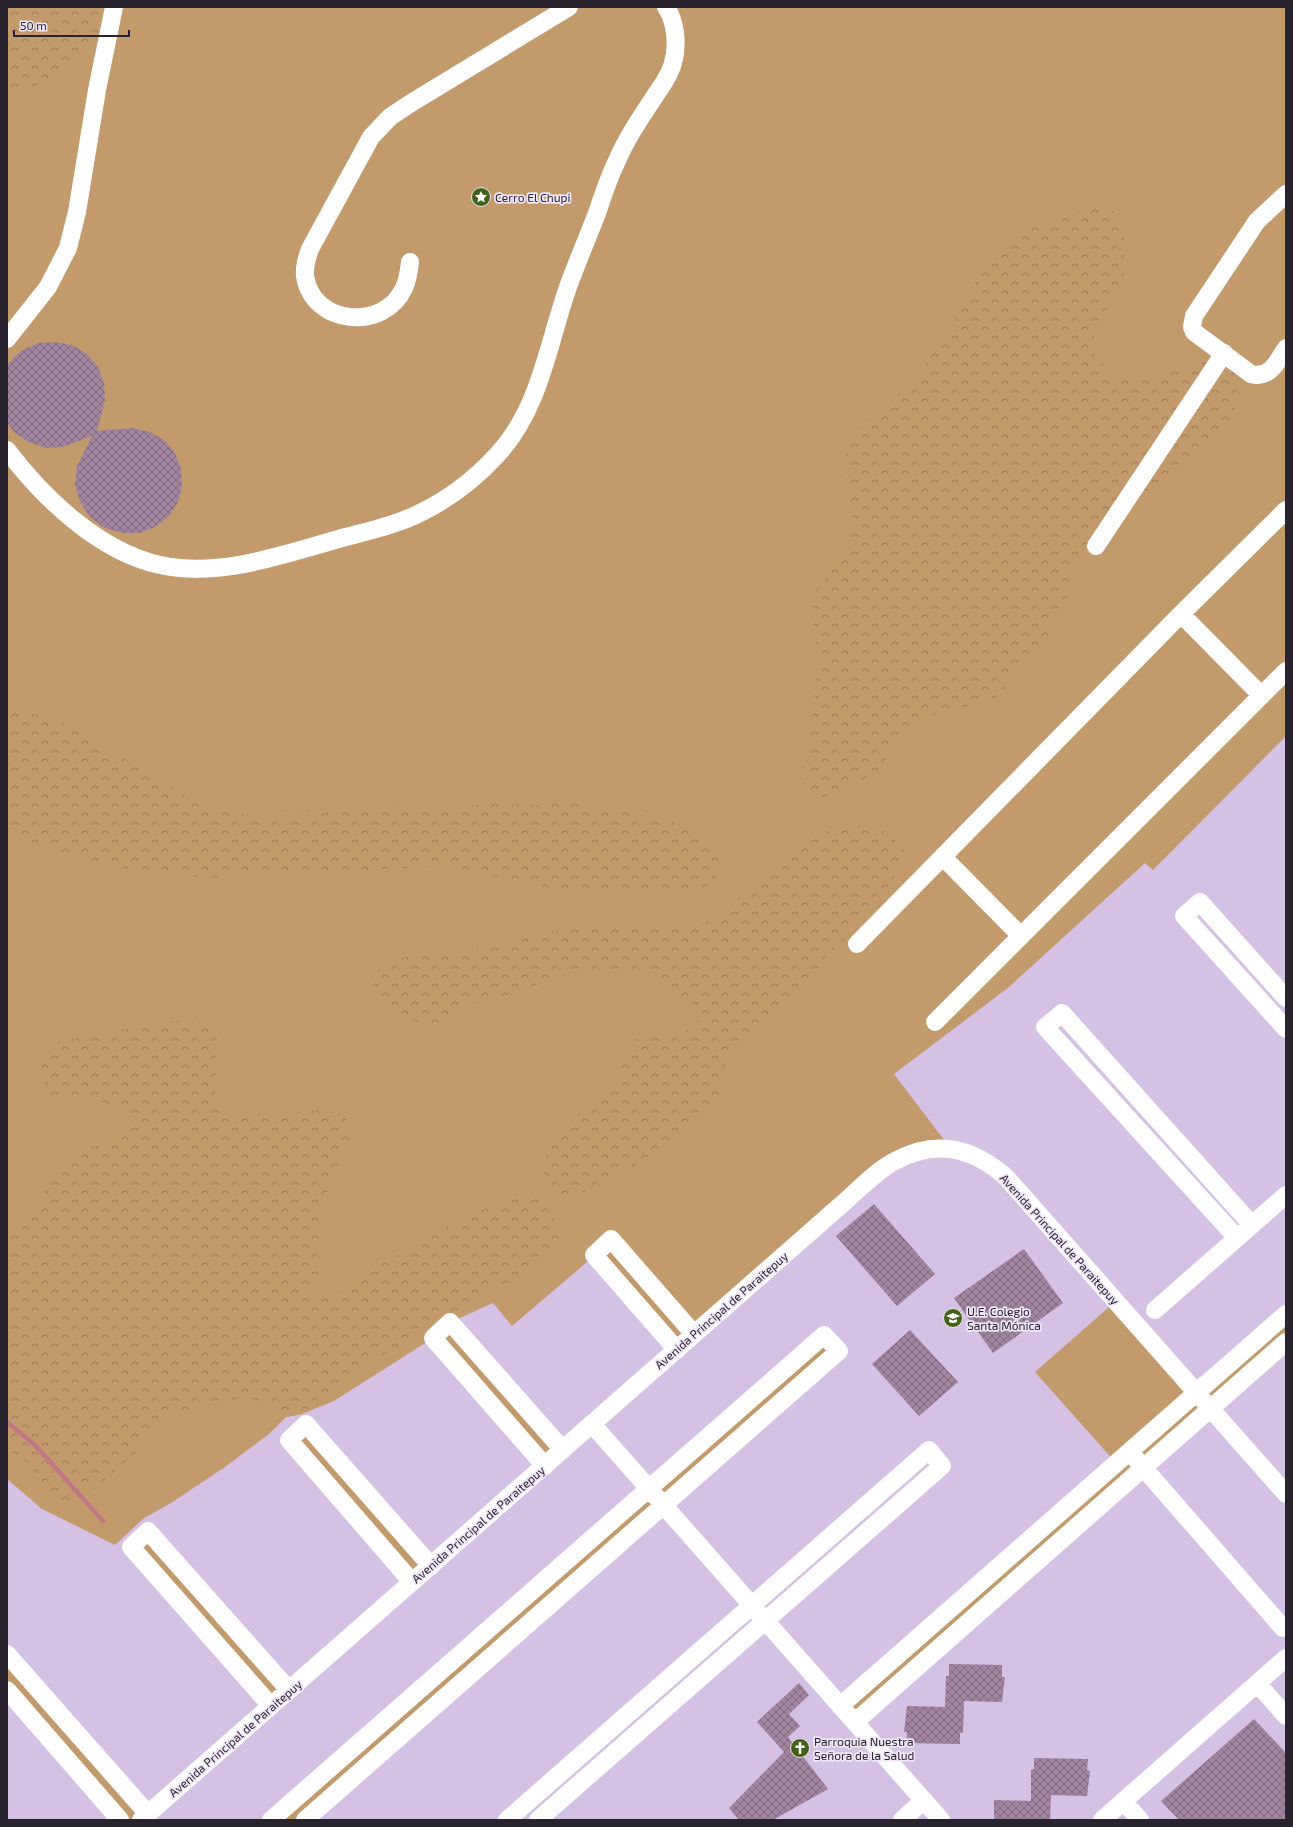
<svg xmlns="http://www.w3.org/2000/svg" width="1293" height="1827" viewBox="0 0 1293 1827" font-family="'Exo 2',sans-serif">
  <defs>
    <pattern id="forest-crowns" width="20" height="18" patternUnits="userSpaceOnUse"><rect width="20" height="18" fill="#c29a6c"/><path d="M2 6a3 3 0 1 1 6 0M12 15a3 3 0 1 1 6 0" fill="none" stroke="#9e7d59"/></pattern>
    <pattern id="building-cross-hatch" width="8" height="8" patternUnits="userSpaceOnUse"><rect width="8" height="8" fill="#a1849e"/><path d="M0 0l8 8M0 8l8-8" fill="none" stroke="#836c81"/></pattern>
  </defs>
  <rect width="100%" height="100%" fill="#d4c1e4"/>
  <!-- green -->
  <path fill="#c29a6c" d="M 7,7 L 1286,7 L 1286,736 L 1153,870 L 1145,863 L 1009,987 L 894,1074 L 951,1149 L 907,1156 L 677,1350 L 594,1256 L 512,1326 L 493,1303 L 451,1322 L 563,1450 L 545,1466 L 433,1338 L 334,1401 L 302,1414 L 286,1417 L 269,1434 L 225,1467 L 171,1503 L 144,1518 L 115,1545 L 42,1509 L 7,1479 Z
    M 1116,1301 L 1197,1392 L 1286,1314 L 1286,1342 L 855,1722 L 840,1706 L 1116,1463 L 1035,1372 Z
    M 824,1335 L 839,1351 L 305,1820 L 271,1820 Z
    M 306,1424 L 431,1566 L 412,1582 L 289,1440 Z
    M 148,1531 L 289,1690 L 271,1706 L 131,1547 Z
    M 7,1654 L 148,1814 L 141,1820 L 120,1820 L 7,1690 Z"/>
  <!-- forest -->
  <path fill="url(#forest-crowns)" d="M 7,7 L 127,7 L 102,28 L 89,48 L 67,67 L 41,84 L 12,93 L 7,99 Z
    M 153,7 L 196,7 L 172,11 Z
    M 1092,206 L 1113,211 L 1124,228 L 1124,283 L 1107,309 L 1094,337 L 1095,356 L 1117,379 L 1145,381 L 1220,355 L 1238,370 L 1240,392 L 1228,428 L 1147,491 L 1094,536 L 1070,568 L 1068,596 L 1055,618 L 1043,649 L 1013,675 L 998,696 L 981,707 L 955,707 L 933,715 L 905,733 L 887,751 L 886,767 C 864,780 844,792 819,798 L 810,788 L 806,773 L 819,655 L 813,628 L 813,593 L 840,560 L 850,541 L 853,519 L 846,459 L 851,440 L 859,426 L 901,393 L 920,373 L 970,295 L 982,266 L 1016,232 L 1027,224 L 1044,224 Z
    M 7,707 L 60,721 L 103,749 L 145,769 L 201,806 L 233,814 L 262,816 L 305,815 L 394,806 L 443,808 L 487,804 L 541,805 L 570,803 L 616,810 L 672,821 L 720,852 C 720,873 718,878 701,892 L 621,893 L 554,889 L 442,866 L 330,872 L 270,872 L 213,878 L 155,874 L 107,865 L 7,836 Z
    M 853,826 C 885,827 886,831 908,853 L 887,888 L 869,904 L 853,923 L 845,940 L 829,953 L 807,983 L 759,1033 L 738,1043 L 722,1071 L 717,1104 C 689,1125 662,1147 633,1167 C 613,1180 589,1190 567,1199 L 556,1194 L 544,1173 L 548,1161 L 542,1145 C 565,1125 596,1112 614,1087 C 625,1072 619,1052 638,1038 C 649,1030 669,1035 683,1034 L 699,1020 L 698,1008 L 647,973 L 618,969 L 589,970 L 560,976 L 499,998 L 471,1003 L 447,1022 L 431,1027 L 384,1010 L 371,991 L 377,971 L 386,961 L 415,955 L 445,956 L 468,951 L 495,948 L 548,931 L 613,928 L 690,930 L 733,907 L 763,875 L 824,832 Z
    M 183,1020 L 205,1024 L 217,1031 L 215,1107 L 228,1115 L 257,1117 L 283,1115 L 300,1111 L 327,1110 L 343,1115 L 351,1126 L 351,1139 L 335,1170 L 321,1209 L 318,1274 L 310,1289 L 315,1299 L 329,1298 L 387,1261 L 440,1230 L 495,1204 L 524,1193 L 537,1197 L 545,1206 L 558,1226 L 562,1238 L 517,1278 L 466,1304 L 431,1330 L 382,1355 L 302,1414 L 286,1417 L 247,1396 L 171,1415 L 152,1428 L 135,1453 L 95,1488 L 65,1502 L 54,1499 L 28,1463 L 7,1449 L 7,1231 L 31,1218 L 39,1204 L 50,1176 L 88,1148 L 121,1140 L 133,1127 L 128,1116 L 98,1100 L 79,1095 L 59,1097 L 46,1094 L 42,1066 L 50,1045 L 84,1036 Z"/>
  <g fill="none" stroke-linecap="round" stroke-linejoin="round">
    <!-- stream -->
    <path stroke="#c07783" stroke-width="4.5" d="M 7,1422 L 36,1446 L 103,1521"/>
  </g>
  <!-- building -->
  <path fill="url(#building-cross-hatch)" d="M 56,342 L 72,345 L 87,354 L 98,367 L 104,383 L 105,400 L 97,431 L 133,428 L 150,432 L 164,440 L 175,453 L 181,469 L 182,486 L 178,502 L 169,516 L 155,527 L 140,533 L 123,533 L 105,528 L 90,517 L 80,502 L 75,484 L 77,466 L 92,436 L 63,447 L 46,448 L 28,442 L 13,431 L 7,422 L 8,364 L 21,351 L 38,343 Z
    M 874,1204 L 935,1274 L 897,1306 L 836,1236 Z
    M 1024,1249 L 1063,1303 L 993,1353 L 954,1298 Z
    M 910,1330 L 958,1382 L 919,1416 L 872,1364 Z
    M 949,1664 L 1002,1665 L 1002,1677 L 1005,1677 L 1002,1702 L 964,1701 L 963,1733 L 960,1733 L 960,1744 L 906,1743 L 907,1732 L 904,1732 L 907,1706 L 945,1707 L 946,1676 L 949,1676 Z
    M 799,1683 L 809,1695 L 789,1714 L 800,1726 L 788,1737 L 828,1789 L 773,1820 L 739,1820 L 729,1808 L 784,1752 L 757,1722 Z
    M 1254,1719 L 1286,1753 L 1286,1820 L 1179,1820 L 1161,1801 Z
    M 1034,1758 L 1088,1759 L 1087,1770 L 1090,1771 L 1087,1796 L 1051,1795 L 1050,1820 L 994,1820 L 994,1800 L 1031,1801 L 1031,1770 L 1034,1769 Z"/>
  <g fill="none" stroke-linecap="round" stroke-linejoin="round">
    <!-- minor -->
    <path stroke="#fff" stroke-width="18" d="M 1286,194 L 1257,221 L 1194,316 L 1192,327 L 1194,332 L 1251,374 C 1270,379 1277,362 1286,348
      M 410,262 C 409,270 408,280 404,288 C 384,332 312,325 305,276 C 304,266 307,258 310,249 L 371,137 L 390,117 L 411,103 L 569,7
      M 7,339 L 48,287 L 68,248 L 77,212 L 97,90 L 114,7
      M 7,450 C 43,498 100,552 160,565 C 220,578 285,554 342,538 C 368,531 397,525 422,512 C 450,498 476,478 497,455 C 540,409 548,344 568,287 C 577,262 588,237 597,213 C 603,196 608,179 616,163 C 625,141 639,120 653,99 C 660,88 670,76 673,63 C 678,45 676,22 666,7
      M 1096,546 L 1224,353
      M 1181,614 L 1261,695
      M 943,857 L 1021,936
      M 857,944 L 1181,614 L 1286,510
      M 1286,998 L 1200,902 L 1184,916 L 1286,1029
      M 935,1022 L 1286,671
      M 1237,1238 L 1045,1027 L 1062,1013 L 1252,1225
      M 1155,1310 L 1286,1195
      M 677,1350 L 594,1255 L 611,1239 L 694,1334
      M 592,1424 L 941,1820
      M 1135,1458 L 1283,1628
      M 545,1466 L 433,1338 L 450,1322 L 563,1450
      M 412,1582 L 289,1440 L 306,1424 L 431,1566
      M 7,1654 L 148,1814
      M 1257,1683 L 1286,1716
      M 7,1690 L 120,1820
      M 271,1706 L 131,1547 L 148,1531 L 289,1690
      M 840,1706 L 1286,1314
      M 855,1722 L 1286,1342
      M 1123,1801 L 1140,1820
      M 141,1820 L 849,1198 C 863,1185 878,1170 895,1161 C 935,1139 971,1147 1005,1176 L 1286,1494
      M 271,1820 L 824,1335 L 839,1351 L 305,1820
      M 507,1820 L 929,1450 L 942,1466 L 538,1820
      M 902,1820 L 924,1800
      M 1102,1820 L 1286,1658"/>
  </g>
  <!-- icons -->
  <defs>
    <symbol id="sight-disc" viewBox="-11 -11 22 22"><circle r="9.5" fill="#436217" stroke="#efe6f8"/><path d="M0-6L1.8-2.2L6-1.7L2.9 1.2L3.7 5.4L0 3.3L-3.7 5.4L-2.9 1.2L-6-1.7L-1.8-2.2Z" fill="#fff"/></symbol>
    <symbol id="school-disc" viewBox="-11 -11 22 22"><circle r="9.5" fill="#436217" stroke="#efe6f8"/><path d="M0-5L7-2L0 1L-7-2ZM-4 1L0 2.5L4 1V4Q0 6-4 4Z" fill="#fff"/></symbol>
    <symbol id="church-disc" viewBox="-11 -11 22 22"><circle r="9.5" fill="#436217" stroke="#efe6f8"/><path d="M-1.2-6h2.4v3.5h3.3v2.4h-3.3V6h-2.4V-.1h-3.3v-2.4h3.3Z" fill="#fff"/></symbol>
  </defs>
  <g fill-rule="evenodd">
    <use href="#sight-disc" x="470" y="186" width="22" height="22"/>
    <use href="#school-disc" x="942" y="1307" width="22" height="22"/>
    <use href="#church-disc" x="789" y="1737" width="22" height="22"/>
  </g>
  <g text-anchor="middle" dominant-baseline="central" stroke-width="3.5" stroke-linejoin="round" paint-order="stroke">
    <!-- poi labels -->
    <g font-size="12" fill="#29222f" stroke="#efe6f8" text-anchor="start">
      <text x="495" y="197">Cerro El Chupi</text>
      <text x="967" y="1311">U.E. Colegio<tspan x="967" dy="14">Santa Mónica</tspan></text>
      <text x="814" y="1741">Parroquia Nuestra<tspan x="814" dy="14">Señora de la Salud</tspan></text>
    </g>
    <!-- street labels -->
    <g font-size="12" fill="#29222f" stroke="#efe6f8">
      <text transform="translate(1060 1239) rotate(48)">Avenida Principal de Paraitepuy</text>
      <text transform="translate(721 1310) rotate(-41)">Avenida Principal de Paraitepuy</text>
      <text transform="translate(478 1524) rotate(-41)">Avenida Principal de Paraitepuy</text>
      <text transform="translate(235 1738) rotate(-41)">Avenida Principal de Paraitepuy</text>
    </g>
  </g>
  <!-- border -->
  <rect width="1293" height="1827" fill="none" stroke="#29222f" stroke-width="16"/>
  <!-- scale -->
  <path d="M14 30v6h115v-6" fill="none" stroke="#29222f" stroke-width="2"/>
  <text x="20" y="30" font-size="12" fill="#29222f" stroke="#efe6f8" stroke-width="3" paint-order="stroke">50 m</text>
</svg>
